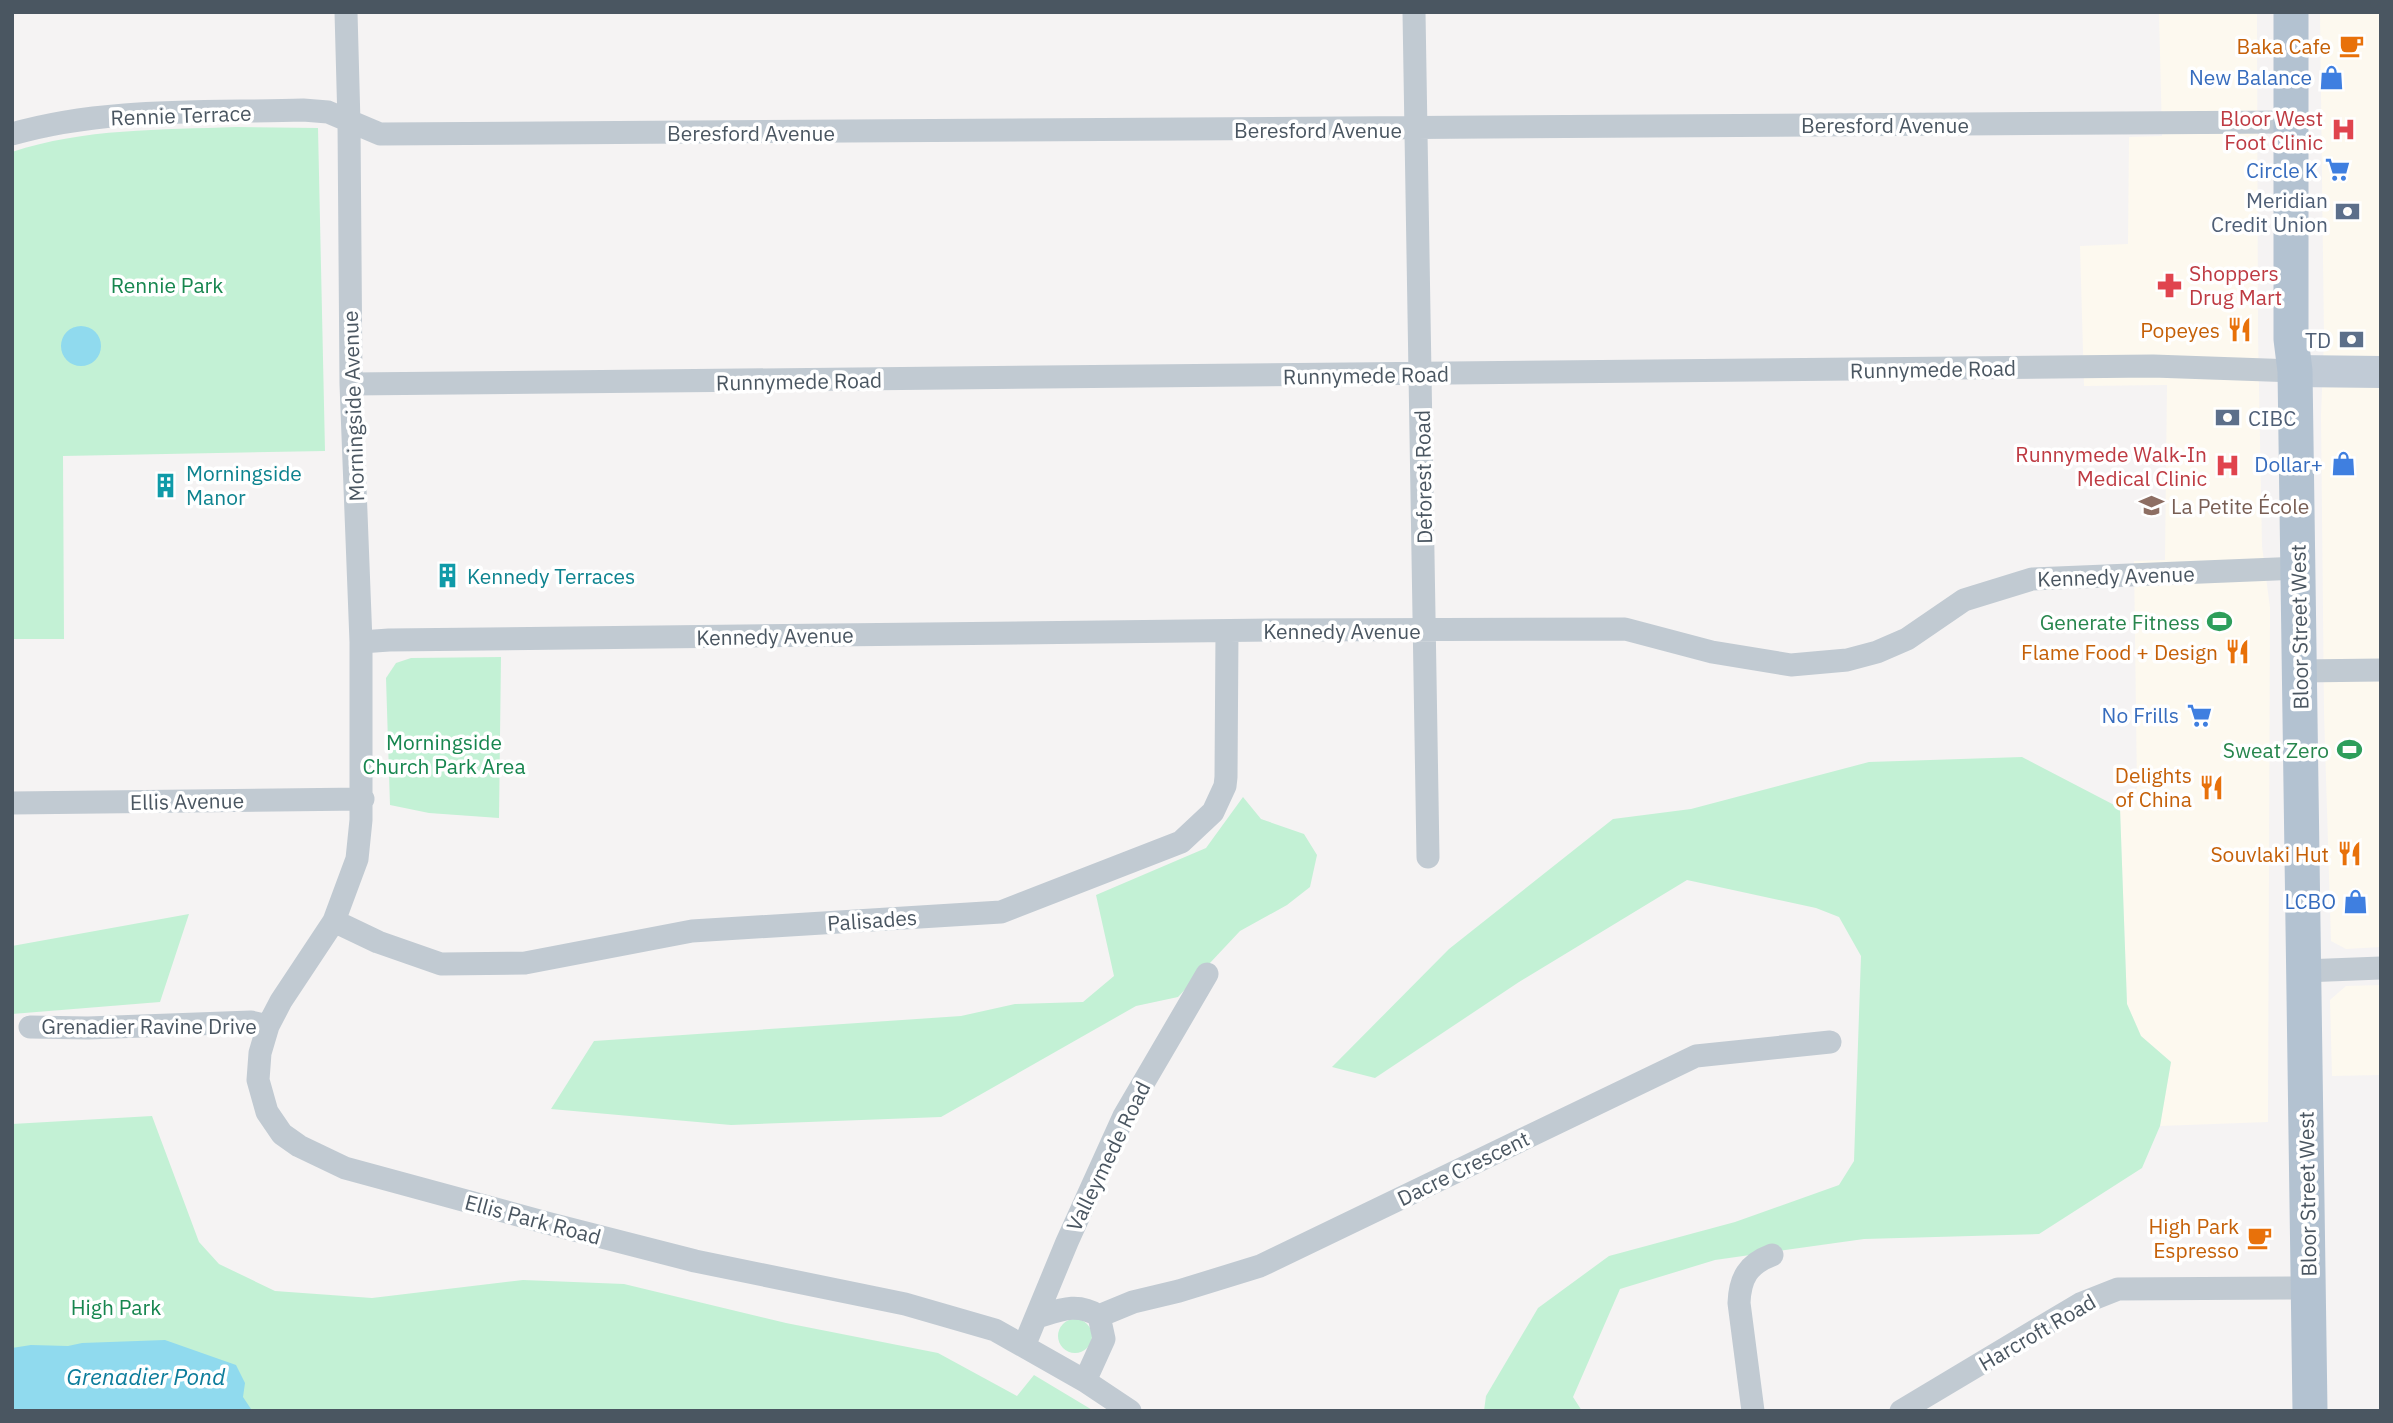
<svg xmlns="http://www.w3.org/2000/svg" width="2393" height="1423" viewBox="0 0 2393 1423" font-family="'IBM Plex Sans',sans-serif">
  <rect width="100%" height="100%" fill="#f5f3f3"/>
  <!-- commercial -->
  <path fill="#fdf9ef" d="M 2159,12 L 2257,12 L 2258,334 L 2262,546 L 2270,608 L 2268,1122 L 2160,1126 L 2171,1062 L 2141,1036 L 2127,1004 L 2120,808 L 2137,788 L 2134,561 L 2165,560 L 2167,385 L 2084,386 L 2080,246 L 2128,244 L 2129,137 L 2162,136 Z
    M 2320,12 L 2381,12 L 2381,947 L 2346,949 L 2331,941 L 2324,713 L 2321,415 L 2324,340 Z
    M 2381,985 L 2381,1075 L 2332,1076 L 2330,1000 L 2346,986 Z"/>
  <!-- green -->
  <path fill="#c3f1d5" d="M 236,127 L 318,128 L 325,451 L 63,456 L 64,639 L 12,639 L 12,152 C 84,128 161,130 236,127 Z
    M 501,657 L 499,818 L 429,813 L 390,805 L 386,678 L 396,663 L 411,658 Z
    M 2022,757 L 2120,808 L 2127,1004 L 2141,1036 L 2171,1062 L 2160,1126 L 2142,1168 L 2039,1234 L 1864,1239 L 1715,1260 L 1620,1289 L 1573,1397 L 1582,1411 L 1484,1411 L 1486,1396 L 1538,1308 L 1609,1256 L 1735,1222 L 1839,1185 L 1854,1161 L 1861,956 L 1839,917 L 1816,908 L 1687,880 L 1519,982 L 1375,1078 L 1332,1067 L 1449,949 L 1613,819 L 1691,809 L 1869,762 Z
    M 1243,797 L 1261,819 L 1304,834 L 1317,855 L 1310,887 L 1287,905 L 1240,931 L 1178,997 L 1136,1006 L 941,1117 L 731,1125 L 551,1109 L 594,1041 L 961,1016 L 1015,1004 L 1083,1002 L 1114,976 L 1096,895 L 1206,848 Z
    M 189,914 L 160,1002 L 12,1014 L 12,946 Z
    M 152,1116 L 199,1242 L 219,1264 L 275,1291 L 372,1298 L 523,1280 L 624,1284 L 786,1323 L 938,1353 L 1017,1396 L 1034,1375 L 1094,1411 L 12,1411 L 12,1124 Z
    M1058 1336a17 17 0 1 1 34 0a17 17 0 1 1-34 0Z"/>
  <!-- water -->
  <path fill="#90daee" d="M61 346a20 20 0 1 1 40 0a20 20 0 1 1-40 0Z
    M 165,1340 L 236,1365 L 245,1383 L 243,1397 L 251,1409 L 255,1411 L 12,1411 L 12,1348 L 31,1345 L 68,1346 L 82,1343 Z"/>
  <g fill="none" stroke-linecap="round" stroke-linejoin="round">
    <!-- street -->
    <path stroke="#c1cad2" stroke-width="23" d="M 346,12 L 349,123 L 351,384 L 361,642 L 361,820 L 357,859 L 334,921 L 281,1001 L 268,1026 L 260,1053 L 258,1080 L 267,1112 L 282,1134 L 299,1146 L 345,1168 L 547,1223 L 695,1261 L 905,1304 L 995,1330 L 1085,1381 L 1130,1411
      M 1414,12 L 1428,857
      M 12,134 C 105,107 207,113 303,110 L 328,112 L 380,134 L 2290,122
      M 351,384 L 2153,366 L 2295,371
      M 361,642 L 389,640 L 1276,630 L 1625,629 L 1712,652 L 1791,665 L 1847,660 L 1877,652 L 1907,639 L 1964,600 L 2032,579 L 2298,568
      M 2300,671 L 2381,670
      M 12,803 L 363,799
      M 334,921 L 378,942 L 441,964 L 525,963 L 692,931 L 1001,912 L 1181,842 L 1213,812 L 1225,786 L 1226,777 L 1227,632
      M 2303,971 L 2381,968
      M 30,1027 L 88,1028 L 251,1022 L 268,1026
      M 1099,1316 L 1133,1302 L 1179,1291 L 1260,1266 L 1696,1056 L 1830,1042
      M 1037,1317 C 1060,1310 1077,1302 1099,1316 L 1104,1339 L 1085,1381
      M 1024,1346 L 1067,1242 L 1124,1116 L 1207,974
      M 1753,1411 L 1739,1303 C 1740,1278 1748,1264 1772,1255
      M 1901,1411 L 2080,1304 L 2118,1289 L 2309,1288"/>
    <!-- secondary -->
    <path stroke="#c1cbd6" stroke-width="32" d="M 2295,371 L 2381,372"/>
    <!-- primary -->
    <path stroke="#b3c2d1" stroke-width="35" d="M 2291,12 L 2291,339 L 2295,371 L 2310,1411"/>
  </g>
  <!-- icons -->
  <defs>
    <symbol id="cafe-bare" viewBox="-9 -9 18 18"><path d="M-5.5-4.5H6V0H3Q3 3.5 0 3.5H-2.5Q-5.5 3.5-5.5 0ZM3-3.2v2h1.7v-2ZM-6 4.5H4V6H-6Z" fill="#e8710a" stroke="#fff" stroke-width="2.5" paint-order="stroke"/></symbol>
    <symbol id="shop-bare" viewBox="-9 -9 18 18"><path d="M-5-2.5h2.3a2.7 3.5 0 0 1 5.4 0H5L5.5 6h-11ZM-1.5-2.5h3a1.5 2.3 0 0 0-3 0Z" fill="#3f7fe0" stroke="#fff" stroke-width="2.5" paint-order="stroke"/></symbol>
    <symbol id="hospital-bare" viewBox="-9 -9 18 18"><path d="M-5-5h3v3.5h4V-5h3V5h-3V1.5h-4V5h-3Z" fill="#e0444e" stroke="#fff" stroke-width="2.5" paint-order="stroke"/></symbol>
    <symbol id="supermarket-bare" viewBox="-9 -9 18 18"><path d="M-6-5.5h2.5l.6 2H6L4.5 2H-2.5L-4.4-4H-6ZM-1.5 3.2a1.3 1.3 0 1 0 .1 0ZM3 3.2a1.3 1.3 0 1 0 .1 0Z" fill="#3f7fe0" stroke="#fff" stroke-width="2.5" paint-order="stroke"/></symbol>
    <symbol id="bank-bare" viewBox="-9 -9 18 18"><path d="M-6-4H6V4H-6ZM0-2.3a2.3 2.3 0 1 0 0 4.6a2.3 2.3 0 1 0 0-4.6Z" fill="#5c6f8a" stroke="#fff" stroke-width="2.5" paint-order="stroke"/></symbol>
    <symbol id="pharmacy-bare" viewBox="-9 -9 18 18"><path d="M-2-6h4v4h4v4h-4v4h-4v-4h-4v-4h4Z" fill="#e0444e" stroke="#fff" stroke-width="2.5" paint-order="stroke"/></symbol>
    <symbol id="restaurant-bare" viewBox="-9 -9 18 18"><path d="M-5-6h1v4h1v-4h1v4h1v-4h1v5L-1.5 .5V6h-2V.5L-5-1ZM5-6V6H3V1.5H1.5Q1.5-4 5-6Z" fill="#e8710a" stroke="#fff" stroke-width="2.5" paint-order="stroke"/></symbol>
    <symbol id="building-bare" viewBox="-9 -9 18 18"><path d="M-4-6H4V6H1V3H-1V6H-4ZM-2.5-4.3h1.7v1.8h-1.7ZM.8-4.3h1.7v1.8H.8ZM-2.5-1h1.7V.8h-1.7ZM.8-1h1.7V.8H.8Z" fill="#0f9aa8" stroke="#fff" stroke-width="2.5" paint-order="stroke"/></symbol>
    <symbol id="school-bare" viewBox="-9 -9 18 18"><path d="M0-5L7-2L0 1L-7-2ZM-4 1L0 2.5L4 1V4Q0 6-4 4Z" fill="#8d6e63" stroke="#fff" stroke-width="2.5" paint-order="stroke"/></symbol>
    <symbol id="stadium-bare" viewBox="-9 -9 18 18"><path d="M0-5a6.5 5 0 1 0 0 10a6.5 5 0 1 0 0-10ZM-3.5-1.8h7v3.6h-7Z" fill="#2e9e5b" stroke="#fff" stroke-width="2.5" paint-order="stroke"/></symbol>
  </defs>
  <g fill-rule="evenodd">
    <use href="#cafe-bare" x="2334" y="28" width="35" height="35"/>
    <use href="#shop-bare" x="2314" y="60" width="35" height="35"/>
    <use href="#hospital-bare" x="2326" y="112" width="35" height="35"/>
    <use href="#supermarket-bare" x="2320" y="152" width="35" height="35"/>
    <use href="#bank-bare" x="2330" y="194" width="35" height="35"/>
    <use href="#pharmacy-bare" x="2152" y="268" width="35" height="35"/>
    <use href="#restaurant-bare" x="2222" y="312" width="35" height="35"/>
    <use href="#bank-bare" x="2334" y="322" width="35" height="35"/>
    <use href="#bank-bare" x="2210" y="400" width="35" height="35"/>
    <use href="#shop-bare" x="2326" y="446" width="35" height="35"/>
    <use href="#hospital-bare" x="2210" y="448" width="35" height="35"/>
    <use href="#building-bare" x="148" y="468" width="35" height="35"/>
    <use href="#school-bare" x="2134" y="488" width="35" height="35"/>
    <use href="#building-bare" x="430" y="558" width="35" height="35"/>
    <use href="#stadium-bare" x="2202" y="604" width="35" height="35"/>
    <use href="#restaurant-bare" x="2220" y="634" width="35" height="35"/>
    <use href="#supermarket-bare" x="2182" y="698" width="35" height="35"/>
    <use href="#stadium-bare" x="2332" y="732" width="35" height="35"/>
    <use href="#restaurant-bare" x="2194" y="770" width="35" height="35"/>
    <use href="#restaurant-bare" x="2332" y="836" width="35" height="35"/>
    <use href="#shop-bare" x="2338" y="884" width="35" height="35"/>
    <use href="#cafe-bare" x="2242" y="1220" width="35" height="35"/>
  </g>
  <g text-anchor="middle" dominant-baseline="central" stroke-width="7" stroke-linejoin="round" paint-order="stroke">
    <!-- food labels -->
    <g font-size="21" fill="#c56008" stroke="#fff" text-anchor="end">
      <text x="2331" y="46">Baka Cafe</text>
      <text x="2220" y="330">Popeyes</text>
      <text x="2218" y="652">Flame Food + Design</text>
      <text x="2192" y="775">Delights<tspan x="2192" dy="24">of China</tspan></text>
      <text x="2329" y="854">Souvlaki Hut</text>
      <text x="2239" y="1226">High Park<tspan x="2239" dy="24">Espresso</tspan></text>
    </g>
    <!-- shop labels -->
    <g font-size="21" fill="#366cbe" stroke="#fff" text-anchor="end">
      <text x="2312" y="77">New Balance</text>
      <text x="2318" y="170">Circle K</text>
      <text x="2323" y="464">Dollar+</text>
      <text x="2179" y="715">No Frills</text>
      <text x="2336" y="901">LCBO</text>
    </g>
    <!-- street labels -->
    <g font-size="21" fill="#4a5661" stroke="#fff">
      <text transform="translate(181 115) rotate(-2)">Rennie Terrace</text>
      <text x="1885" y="125">Beresford Avenue</text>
      <text x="1318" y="130">Beresford Avenue</text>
      <text x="751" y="133">Beresford Avenue</text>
      <text transform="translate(1933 369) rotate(-1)">Runnymede Road</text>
      <text transform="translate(1366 375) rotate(-1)">Runnymede Road</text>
      <text transform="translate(799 381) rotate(-1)">Runnymede Road</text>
      <text transform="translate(353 406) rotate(-92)">Morningside Avenue</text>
      <text transform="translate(1423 477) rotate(-91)">Deforest Road</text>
      <text transform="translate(2116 576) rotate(-2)">Kennedy Avenue</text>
      <text transform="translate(2299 627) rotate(-91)">Bloor Street West</text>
      <text x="1342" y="631">Kennedy Avenue</text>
      <text transform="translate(775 636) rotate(-1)">Kennedy Avenue</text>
      <text transform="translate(187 801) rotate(-1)">Ellis Avenue</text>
      <text transform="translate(872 920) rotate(-4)">Palisades</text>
      <text x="149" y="1026">Grenadier Ravine Drive</text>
      <text transform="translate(1108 1156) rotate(-64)">Valleymede Road</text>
      <text transform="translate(1463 1168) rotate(-26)">Dacre Crescent</text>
      <text transform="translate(2307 1194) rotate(-91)">Bloor Street West</text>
      <text transform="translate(533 1219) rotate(15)">Ellis Park Road</text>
      <text transform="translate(2037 1332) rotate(-30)">Harcroft Road</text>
    </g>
    <!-- health labels -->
    <g font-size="21" fill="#be3a42" stroke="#fff" text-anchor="end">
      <text x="2323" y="118">Bloor West<tspan x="2323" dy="24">Foot Clinic</tspan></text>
      <text x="2189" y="273" text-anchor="start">Shoppers<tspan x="2189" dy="24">Drug Mart</tspan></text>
      <text x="2207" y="454">Runnymede Walk-In<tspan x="2207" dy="24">Medical Clinic</tspan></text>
    </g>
    <!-- service labels -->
    <g font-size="21" fill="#4e5e75" stroke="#fff" text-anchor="end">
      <text x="2328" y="200">Meridian<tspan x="2328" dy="24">Credit Union</tspan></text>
      <text x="2331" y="340">TD</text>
      <text x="2248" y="418" text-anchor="start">CIBC</text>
    </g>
    <!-- park labels -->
    <g font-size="21" fill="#17864f" stroke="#fff">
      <text x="167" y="285">Rennie Park</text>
      <text x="444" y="742">Morningside<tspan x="444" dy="24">Church Park Area</tspan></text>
      <text x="116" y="1307">High Park</text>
    </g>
    <!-- culture labels -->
    <g font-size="21" fill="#0d838f" stroke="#fff" text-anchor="start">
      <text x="186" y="473">Morningside<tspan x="186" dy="24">Manor</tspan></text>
      <text x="467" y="576">Kennedy Terraces</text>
    </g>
    <!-- education labels -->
    <g font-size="21" fill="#785e54" stroke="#fff" text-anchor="start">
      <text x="2171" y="506">La Petite École</text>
    </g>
    <!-- leisure labels -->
    <g font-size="21" fill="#27864d" stroke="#fff" text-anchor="end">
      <text x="2200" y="622">Generate Fitness</text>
      <text x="2329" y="750">Sweat Zero</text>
    </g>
    <!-- water labels -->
    <g font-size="23" font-style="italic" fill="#0c7c9b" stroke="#fff">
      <text x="146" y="1376">Grenadier Pond</text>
    </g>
  </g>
  <!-- border -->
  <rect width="2393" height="1423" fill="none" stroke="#4a5661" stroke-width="28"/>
</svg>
